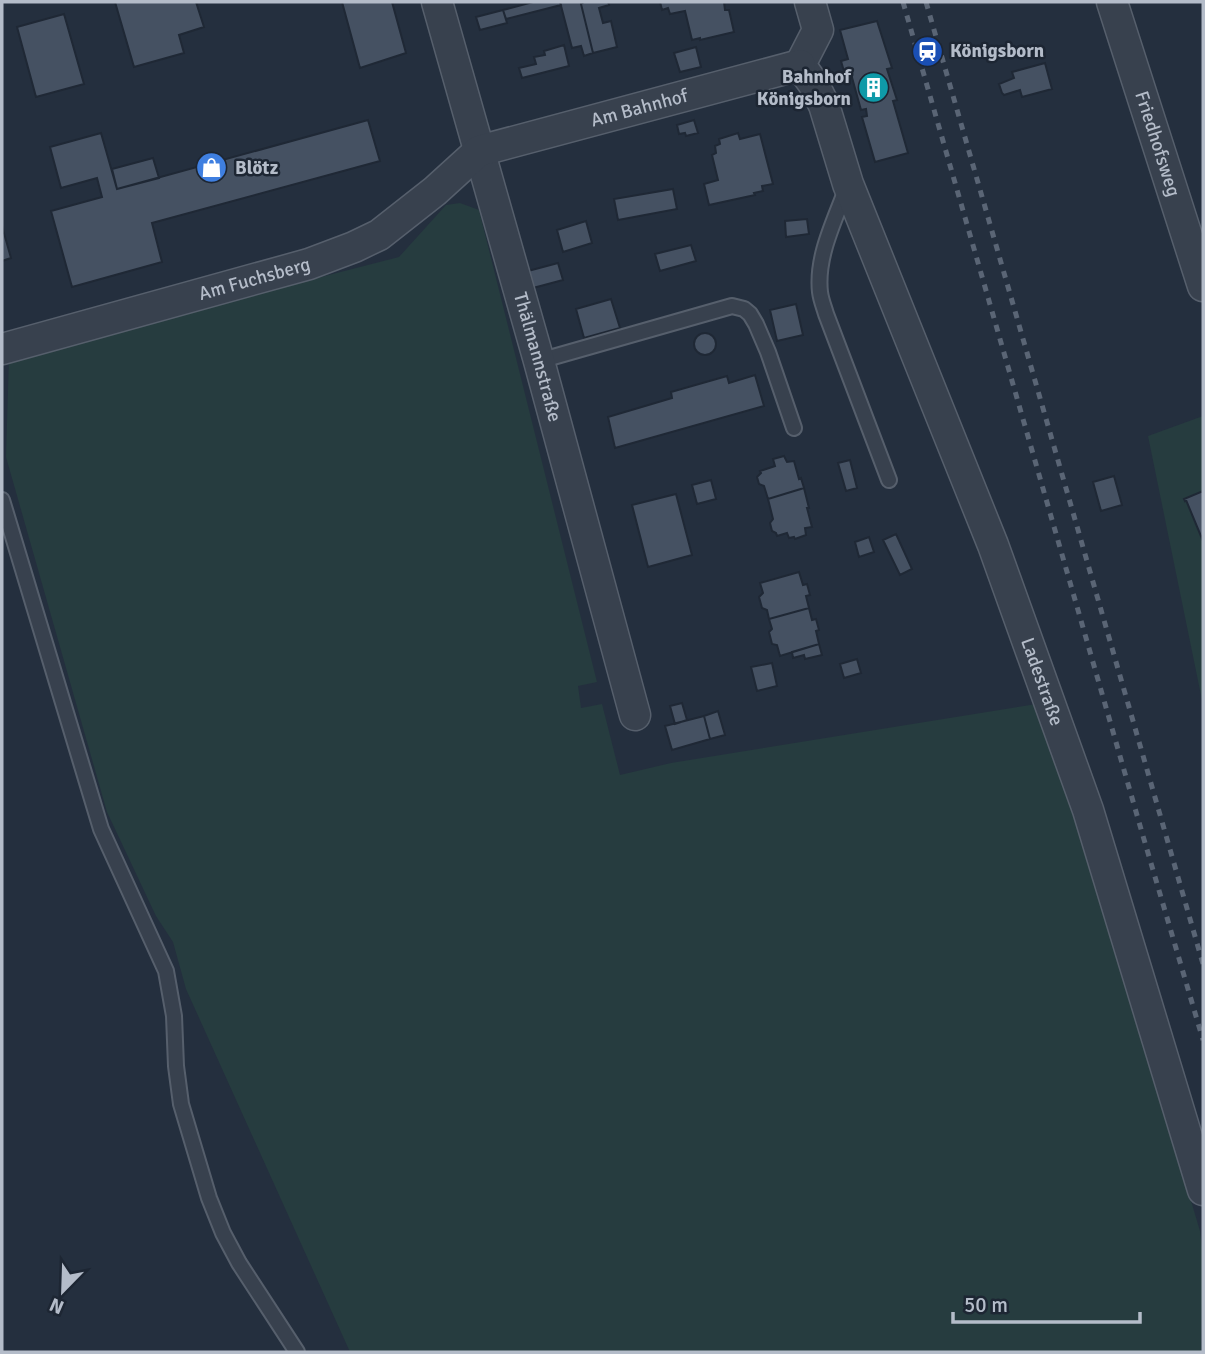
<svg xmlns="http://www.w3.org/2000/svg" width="1205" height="1354" viewBox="0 0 1205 1354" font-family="Signika,sans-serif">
  <rect width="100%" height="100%" fill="#242f3e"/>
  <!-- green -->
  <path fill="#263c3f" d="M 460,203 L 479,210 L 597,682 L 578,686 L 581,708 L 602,704 L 620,775 L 671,763 L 1043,703 L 1200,1231 L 1203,1255 L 1201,1352 L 350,1352 L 186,989 L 173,942 L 156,916 L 107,812 L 6,457 L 9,357 L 399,257 L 446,205 Z
    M 1203,416 L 1203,705 L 1148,436 Z"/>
  <!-- building -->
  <path fill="#455162" stroke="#1f2835" stroke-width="2" d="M 115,2 L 196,2 L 204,27 L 179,35 L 184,53 L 134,67 Z
    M 342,2 L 392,2 L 406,53 L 360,68 Z
    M 533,2 L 560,2 L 561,5 L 506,19 L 503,10 Z
    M 560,2 L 584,2 L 581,4 L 593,53 L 584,56 L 581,46 L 572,48 Z
    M 584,2 L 608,2 L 609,5 L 599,8 L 603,23 L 611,21 L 617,47 L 593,53 L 581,4 Z
    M 660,2 L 724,2 L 725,10 L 729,10 L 734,32 L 700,40 L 700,38 L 692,40 L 685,11 L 670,14 L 668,8 L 662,10 Z
    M 503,10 L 507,23 L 480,30 L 476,17 Z
    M 64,14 L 84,84 L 36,97 L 17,27 Z
    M 877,21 L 892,68 L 887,69 L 897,100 L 893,101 L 908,153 L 875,162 L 862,117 L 867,116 L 866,109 L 861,110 L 851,74 L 845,75 L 841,61 L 848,59 L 840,30 Z
    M 564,45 L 569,66 L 522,78 L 519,68 L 536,64 L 534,57 L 545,55 L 544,51 Z
    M 696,47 L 701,67 L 680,72 L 674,53 Z
    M 1045,63 L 1052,89 L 1022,97 L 1020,90 L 1004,95 L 1002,93 L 999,84 L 1014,78 L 1012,72 Z
    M 368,120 L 380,161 L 152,223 L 162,262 L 72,287 L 51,211 L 102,197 L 97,178 L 61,188 L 50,147 L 101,133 L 117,189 Z
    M 694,120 L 698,133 L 686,136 L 685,133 L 679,134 L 677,125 Z
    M 738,133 L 740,139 L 760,134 L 773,184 L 762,186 L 763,191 L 754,193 L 755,195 L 709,205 L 704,184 L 718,180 L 712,155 L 716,153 L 715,146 L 720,144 L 719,139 Z
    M 153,158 L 159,178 L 117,189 L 112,169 Z
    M 673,189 L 677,209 L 618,220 L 614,199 Z
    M 807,219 L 809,234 L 786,237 L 785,221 Z
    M 586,221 L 592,243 L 563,252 L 557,230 Z
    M 2,226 L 11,258 L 2,261 Z
    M 691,245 L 696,261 L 660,271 L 655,254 Z
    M 558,263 L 563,280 L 533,288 L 528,271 Z
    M 611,299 L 620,328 L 584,338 L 576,309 Z
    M 796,304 L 803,335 L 777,341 L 770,310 Z
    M694 344a11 11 0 1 1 22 0a11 11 0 1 1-22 0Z
    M 755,375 L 764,406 L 615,448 L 608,417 L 672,398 L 671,392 L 727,376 L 729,383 Z
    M 784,456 L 787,462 L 794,461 L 799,479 L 801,478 L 804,488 L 768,499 L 764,486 L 759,484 L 757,477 L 761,473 L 760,471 L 775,466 L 773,459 Z
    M 850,460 L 857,488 L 846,491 L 838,463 Z
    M 1114,476 L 1122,505 L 1101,511 L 1093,482 Z
    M 711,480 L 716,499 L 697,504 L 692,485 Z
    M 804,488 L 809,508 L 807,508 L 812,527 L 805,528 L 806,535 L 795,539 L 794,537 L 789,538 L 787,533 L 777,536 L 776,533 L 772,531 L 770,523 L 773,519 L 768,499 Z
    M 1203,491 L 1203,541 L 1186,500 L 1185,501 L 1184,499 Z
    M 676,494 L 692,555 L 648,567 L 632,505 Z
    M 896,534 L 912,569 L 900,575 L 883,540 Z
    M 869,537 L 874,552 L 859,557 L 855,542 Z
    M 799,572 L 803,585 L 807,584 L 810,595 L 806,596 L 809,608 L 769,619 L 767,610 L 762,608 L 759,597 L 763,593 L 760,583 Z
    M 809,608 L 812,620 L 816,619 L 819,630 L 816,631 L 819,644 L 780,656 L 777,645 L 772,644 L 769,632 L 772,629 L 769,619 Z
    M 819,644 L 822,655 L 805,659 L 804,655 L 793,658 L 792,652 Z
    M 857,659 L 861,673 L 844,678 L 840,664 Z
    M 772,663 L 777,686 L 757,691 L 751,667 Z
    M 682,703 L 687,720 L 675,724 L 670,706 Z
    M 718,711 L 725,735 L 710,739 L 704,716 Z
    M 704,716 L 710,739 L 672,750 L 665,726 Z"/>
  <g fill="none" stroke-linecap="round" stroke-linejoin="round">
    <defs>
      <path id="lane" d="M 847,187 C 835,220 816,256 820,292 C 821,300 824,307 826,314 L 889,480
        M 539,361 L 732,306 L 744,309 L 750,314 L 756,324 L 768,352 L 794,428
        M 2,500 L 101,829 L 166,971 L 174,1016 L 176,1066 L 181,1104 L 209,1198 L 223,1233 L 239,1263 L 297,1352"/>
      <g id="street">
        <path id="s1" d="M 437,2 L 539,361 L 635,715"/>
        <path id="s2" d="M 810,2 L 818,30 L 800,65 L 813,83 L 824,105 L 848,184 L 993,545 L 1088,810 L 1203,1190"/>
        <path id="s3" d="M 1112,2 L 1203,286"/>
        <path id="s4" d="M 2,349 L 309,264 L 354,247 L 379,235 L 435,191 L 479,151 L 800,65"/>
      </g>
    </defs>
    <!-- lane casing -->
    <use href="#lane" stroke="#565f6c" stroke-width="18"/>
    <!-- street casing -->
    <use href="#street" stroke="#565f6c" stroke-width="33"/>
    <!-- lane -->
    <use href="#lane" stroke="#38414e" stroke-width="14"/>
    <!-- street -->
    <use href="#street" stroke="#38414e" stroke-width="30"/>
    <!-- rail -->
    <path stroke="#5a6575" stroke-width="5" stroke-dasharray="7 7" stroke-linecap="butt" d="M 903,2 L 1143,836 L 1203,1040
      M 926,2 L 1203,964"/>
  </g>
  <!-- icons -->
  <defs>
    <symbol id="station-disc" viewBox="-11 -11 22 22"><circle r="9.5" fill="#1a4fb4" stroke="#1d2633"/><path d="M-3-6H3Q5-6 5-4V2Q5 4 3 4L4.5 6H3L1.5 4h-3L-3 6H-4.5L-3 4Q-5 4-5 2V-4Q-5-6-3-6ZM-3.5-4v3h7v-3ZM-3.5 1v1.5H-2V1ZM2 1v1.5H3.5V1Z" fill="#fff"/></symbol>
    <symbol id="building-disc" viewBox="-11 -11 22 22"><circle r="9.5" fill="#0f9aa8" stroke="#1d2633"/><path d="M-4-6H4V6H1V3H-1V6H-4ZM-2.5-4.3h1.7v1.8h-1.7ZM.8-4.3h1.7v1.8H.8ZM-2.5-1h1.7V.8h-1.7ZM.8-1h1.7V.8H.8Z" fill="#fff"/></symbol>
    <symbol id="shop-disc" viewBox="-11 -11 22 22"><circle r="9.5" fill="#3f7fe0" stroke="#1d2633"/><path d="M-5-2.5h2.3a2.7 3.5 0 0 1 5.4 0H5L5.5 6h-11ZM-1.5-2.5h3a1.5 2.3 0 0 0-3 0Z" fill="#fff"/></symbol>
  </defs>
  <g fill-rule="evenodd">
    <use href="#station-disc" x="910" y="34" width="35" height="35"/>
    <use href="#building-disc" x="856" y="70" width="35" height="35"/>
    <use href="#shop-disc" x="194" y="150" width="35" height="35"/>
  </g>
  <g text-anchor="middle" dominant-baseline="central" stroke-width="5" stroke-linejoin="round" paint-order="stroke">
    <!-- poi labels -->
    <g font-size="19" font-weight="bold" fill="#b4bcc9" stroke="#1d2633" text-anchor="start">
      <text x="950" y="51">Königsborn</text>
      <text x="851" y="77" text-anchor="end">Bahnhof<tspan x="851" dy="22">Königsborn</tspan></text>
      <text x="235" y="168">Blötz</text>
    </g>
    <!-- street labels -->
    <g font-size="19" fill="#b4bcc9" stroke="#1d2633">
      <text stroke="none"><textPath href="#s4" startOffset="691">Am Bahnhof</textPath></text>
      <text stroke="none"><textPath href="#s3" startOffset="149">Friedhofsweg</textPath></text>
      <text stroke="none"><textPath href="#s4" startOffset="262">Am Fuchsberg</textPath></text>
      <text stroke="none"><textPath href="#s1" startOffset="369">Thälmannstraße</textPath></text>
      <text stroke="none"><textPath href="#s2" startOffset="732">Ladestraße</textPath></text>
    </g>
  </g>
  <!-- border -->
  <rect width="1205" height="1354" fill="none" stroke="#b4bcc9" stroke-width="7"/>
  <!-- north arrow -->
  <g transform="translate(63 1291) rotate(203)" stroke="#1d2633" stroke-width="5" paint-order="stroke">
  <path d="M0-5L12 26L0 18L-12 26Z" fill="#b4bcc9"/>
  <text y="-10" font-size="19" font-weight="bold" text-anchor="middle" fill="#b4bcc9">N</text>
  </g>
  <!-- scale -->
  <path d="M953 1312v10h187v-10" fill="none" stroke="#b4bcc9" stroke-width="3.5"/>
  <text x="964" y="1312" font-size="21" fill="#b4bcc9" stroke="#1d2633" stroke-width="5" paint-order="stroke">50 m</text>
</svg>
